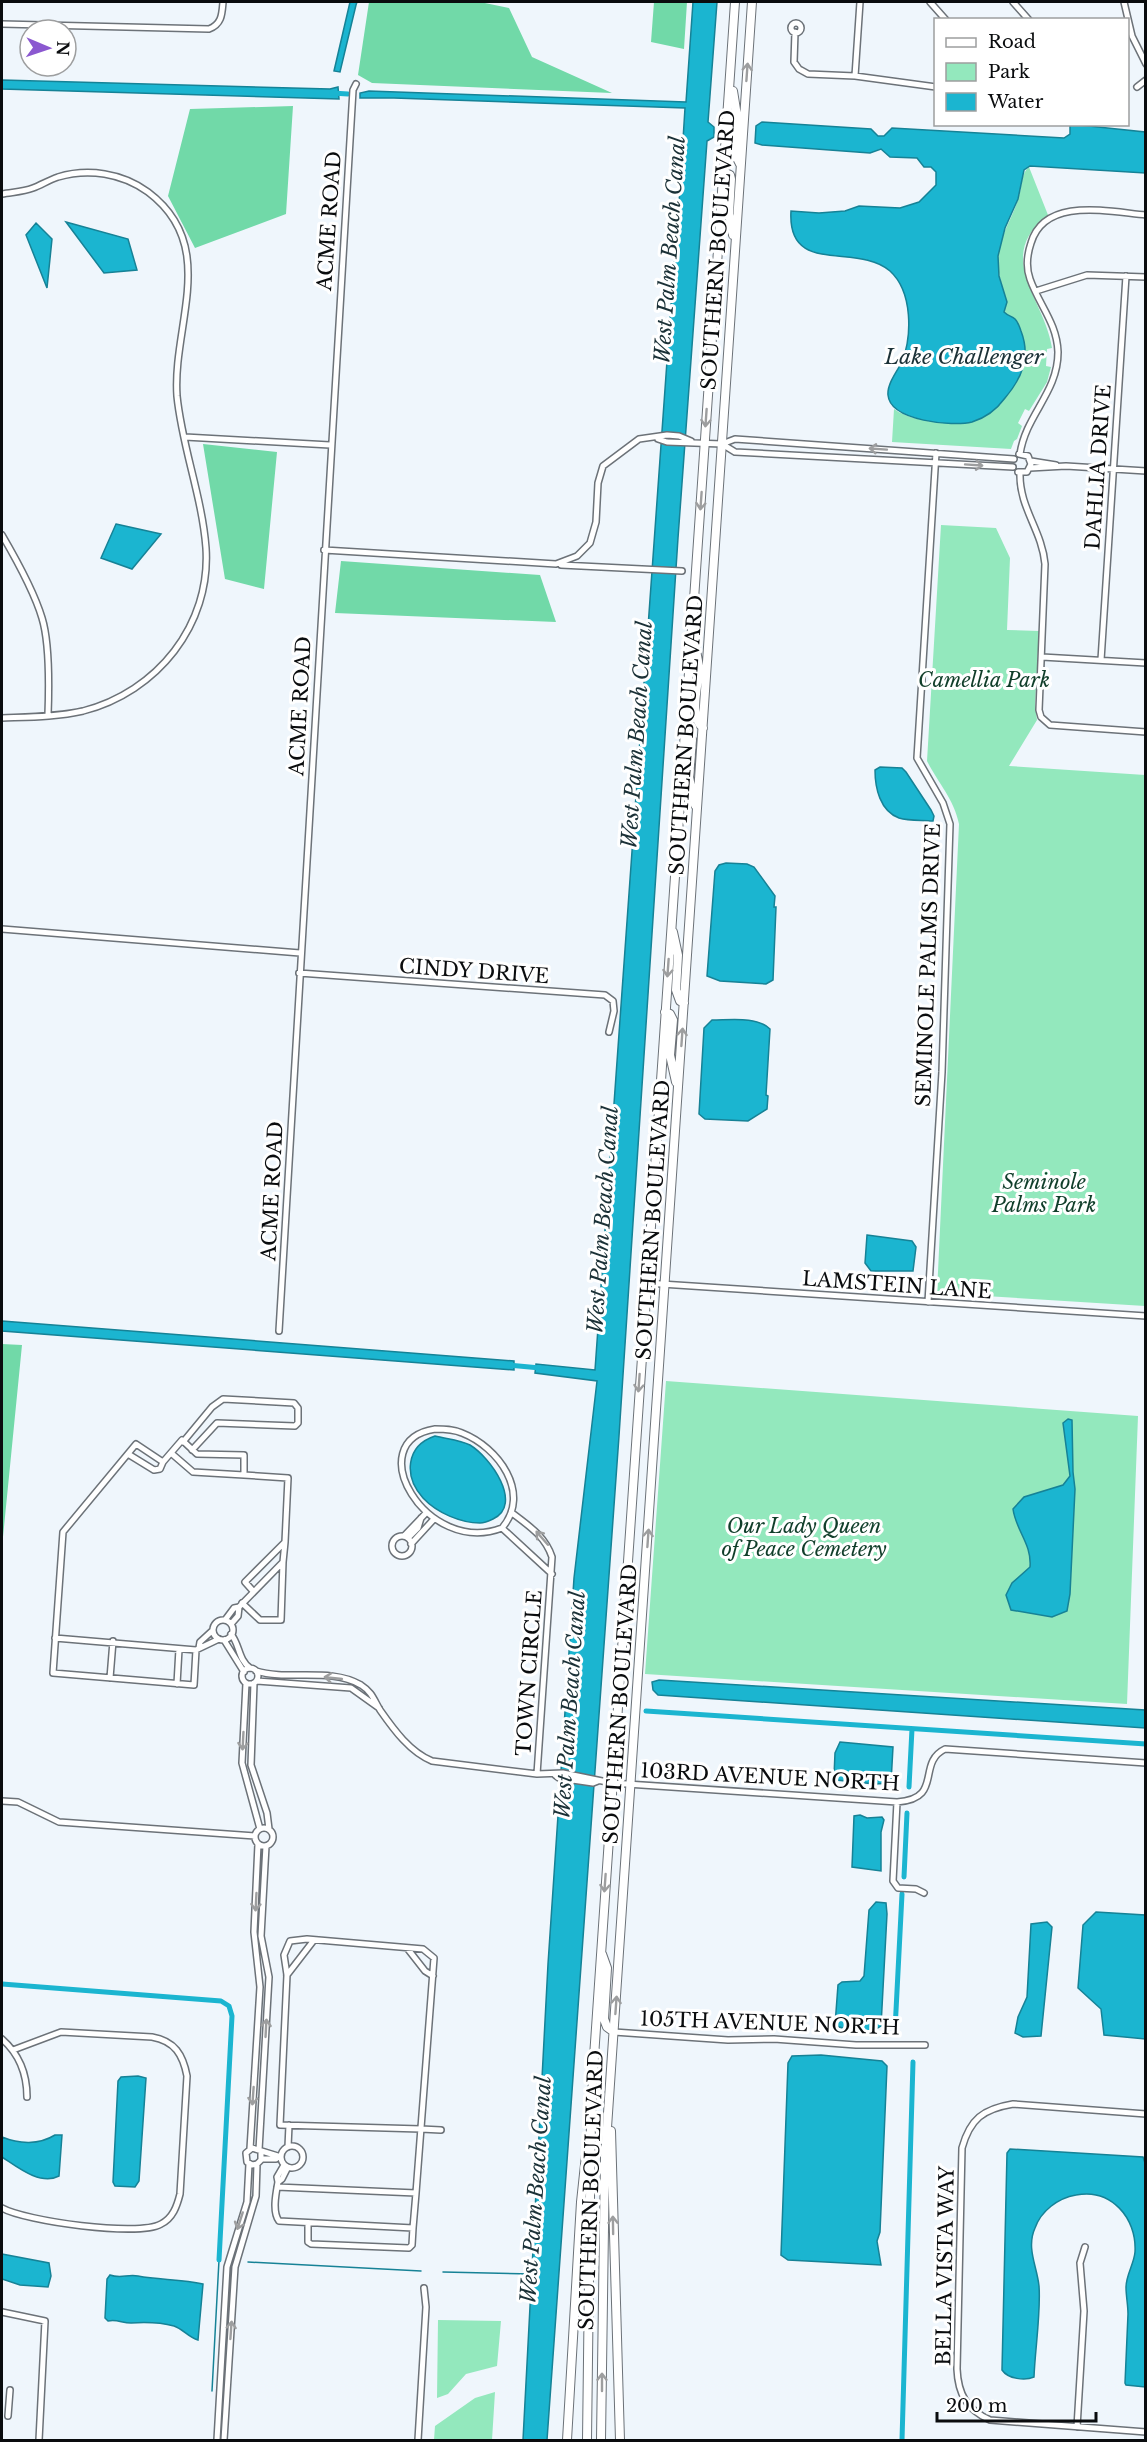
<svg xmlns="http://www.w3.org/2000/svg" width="1147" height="2442" viewBox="0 0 1147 2442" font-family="'Libre Baskerville',serif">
  <rect width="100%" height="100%" fill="#eff6fc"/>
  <!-- green -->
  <path fill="#93e8bd" d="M 1029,167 L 1048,215 C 993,257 1045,299 1052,348 L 1047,349 L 1046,366 L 1051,367 L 1047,382 L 1029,411 L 1025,409 L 1018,423 L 1022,426 L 1017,439 L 1014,441 L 1011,449 L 892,442 L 894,409 C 910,421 954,427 973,421 C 984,418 992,411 1001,404 L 1006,315 L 1004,312 C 1008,295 998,280 998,262 C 997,238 1013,219 1019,196 C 1022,187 1021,173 1029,167 Z
    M 941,525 L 996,528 L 1010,558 L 1007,630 L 1039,631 L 1035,705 L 1037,720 L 1009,766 L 1145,775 L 1145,1306 L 937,1293 L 959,824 C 954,799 938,783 927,761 Z
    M 666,1381 L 1138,1416 L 1127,1704 L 645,1674 Z
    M 438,2320 L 501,2321 L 497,2366 L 466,2374 L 448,2394 L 437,2398 Z
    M 495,2392 L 492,2440 L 434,2440 L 435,2426 L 475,2398 Z"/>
  <!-- forest -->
  <path fill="#71d9a8" d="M 369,2 L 480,2 L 509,8 L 532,57 L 612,93 L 372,83 L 358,75 Z
    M 654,2 L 687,2 L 684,49 L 651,42 Z
    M 293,106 L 286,214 L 195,248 L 168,196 L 190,109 Z
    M 203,444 L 277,452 L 264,589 L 225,579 Z
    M 341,561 L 540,575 L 556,622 L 335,613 Z
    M 2,1344 L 22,1345 L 3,1537 L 2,1537 Z"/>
  <!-- water -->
  <path fill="#1bb5d0" stroke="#168296" stroke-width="1.5" d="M 350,2 L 357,2 L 356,5 L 340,72 L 334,71 Z
    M 693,2 L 717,2 L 708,122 L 714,127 L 714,137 L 707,141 L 678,538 L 619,1436 L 547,2440 L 523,2440 L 548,1964 L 574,1578 L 597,1381 L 535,1373 L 536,1364 L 595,1370 L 676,235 L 673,219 L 679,203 L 685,108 L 394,98 L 360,98 L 360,93 L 369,91 L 686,102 Z
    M 2,80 L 330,89 L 338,87 L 339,99 L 2,89 Z
    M 762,122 L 871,129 L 878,136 L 884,136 L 892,128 L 1064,138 L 1070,134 L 1070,124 L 1145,132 L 1145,173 L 1030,166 L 1024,170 L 1018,199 L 1005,228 L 998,256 L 999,276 L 1007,302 L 1004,312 C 1008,316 1012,316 1015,319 C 1018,322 1020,328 1021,331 C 1031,357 1022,378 1005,398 C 997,409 985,418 972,422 C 953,427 890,421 888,395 C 887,384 897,371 902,362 C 912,336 913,292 890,271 C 857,242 787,277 791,211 L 819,213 L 845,211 L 859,206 L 900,208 L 919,202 L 936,185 L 936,172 L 931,167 L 924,167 L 917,158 L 890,157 L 881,149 L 870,153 L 762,145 L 755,143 L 756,126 Z
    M 66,222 L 128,239 L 137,270 L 104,273 Z
    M 36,223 L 52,239 L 47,288 L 26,235 Z
    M 116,524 L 161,534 L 132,569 L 101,558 Z
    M 880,767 L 902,768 L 906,772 L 931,810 L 934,816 L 933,821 C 922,820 909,821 899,818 C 880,811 875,788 875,770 Z
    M 726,863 L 747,864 L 754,867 L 775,896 L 774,907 L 776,907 L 773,980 L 766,984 L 720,981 L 707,976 L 715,871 L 719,865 Z
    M 712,1020 C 730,1020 757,1016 770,1029 L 766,1095 L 768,1096 L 767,1109 L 748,1121 L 705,1119 L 699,1114 L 704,1028 Z
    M 867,1235 L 912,1241 L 916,1247 L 913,1271 L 871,1271 L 865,1263 Z
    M 2,1321 L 514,1361 L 514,1370 L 2,1331 Z
    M 1068,1419 L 1072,1420 L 1073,1472 L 1075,1489 L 1070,1594 L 1067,1611 L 1052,1617 L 1011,1610 L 1006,1595 L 1012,1583 L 1030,1567 C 1032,1544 1016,1531 1013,1509 L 1024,1497 L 1063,1485 L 1070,1476 L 1063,1423 Z
    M 435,1436 C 447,1439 460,1440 470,1445 C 490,1457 524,1504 493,1519 C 489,1521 485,1523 480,1523 C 461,1523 437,1513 423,1498 C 404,1477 405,1446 435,1436 Z
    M 659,1680 L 1145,1710 L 1145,1728 L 658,1695 L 653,1690 L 652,1682 Z
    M 840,1742 L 893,1747 L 891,1783 L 875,1784 L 836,1780 L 834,1776 L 835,1753 Z
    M 860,1815 L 867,1818 L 882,1817 L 884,1820 L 881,1832 L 881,1871 L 852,1867 L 854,1816 Z
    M 876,1902 L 886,1903 L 887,1914 L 881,2026 C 871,2034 845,2031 835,2025 L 838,1985 L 842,1982 L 860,1981 L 864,1976 L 869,1910 Z
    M 1096,1912 L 1145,1915 L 1145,2039 L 1104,2035 L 1101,2009 L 1078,1988 L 1083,1925 Z
    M 1047,1922 L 1052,1927 L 1041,2036 L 1023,2037 L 1015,2033 L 1018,2017 L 1027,1997 L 1031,1924 Z
    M 821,2055 L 882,2061 L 887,2066 L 880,2232 L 877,2241 L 881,2265 L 788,2260 L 781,2255 L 788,2063 L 792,2056 Z
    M 138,2076 L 146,2078 L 139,2181 L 135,2187 L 115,2186 L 113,2182 L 118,2081 L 121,2077 Z
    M 55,2135 L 62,2135 L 59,2176 C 40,2186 16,2166 2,2157 L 2,2137 C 19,2144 39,2145 55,2135 Z
    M 1010,2149 L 1143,2157 L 1145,2163 L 1145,2387 L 1126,2385 L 1125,2383 C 1126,2360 1127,2337 1128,2314 C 1128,2305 1126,2296 1126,2287 C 1126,2275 1134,2264 1135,2252 C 1137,2218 1111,2188 1076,2195 C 1058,2198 1041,2211 1035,2228 C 1026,2248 1037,2266 1039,2286 C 1041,2312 1035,2350 1034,2377 C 1025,2381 1008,2379 1002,2370 L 1007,2153 Z
    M 2,2254 L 49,2263 L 51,2276 L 48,2287 L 20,2285 L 2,2279 Z
    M 110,2275 C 121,2279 127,2274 138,2276 C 159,2280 181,2279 203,2284 L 198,2340 C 188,2337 183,2329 174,2326 C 159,2322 146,2322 131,2323 C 122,2323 117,2319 108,2321 L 105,2318 L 107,2279 Z"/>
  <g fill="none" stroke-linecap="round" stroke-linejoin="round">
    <!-- stream -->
    <path stroke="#168296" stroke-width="1.5" d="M 248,2262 L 421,2271
      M 443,2272 L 533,2274
      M 212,2391 L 219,2260"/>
    <!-- canal -->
    <path stroke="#1bb5d0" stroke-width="5" d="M 332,93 L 348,94
      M 508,1365 L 540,1368
      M 646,1711 L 1146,1744
      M 909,1787 L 912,1729
      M 904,1877 L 907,1813
      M 2,1984 L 221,2001 L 229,2006 L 232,2016 L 219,2260
      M 895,2030 L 902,1894
      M 902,2440 L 913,2062"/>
    <defs>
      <path id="minor" d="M 930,2 L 946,20
        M 1013,2 L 1029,20
        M 1124,2 L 1132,36 L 1146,64
        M791 28a5 5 0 1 1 10 0a5 5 0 1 1-10 0Z
        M 2,24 L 209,29 C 222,24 222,14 223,2
        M 795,32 L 794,62 L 799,69 L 808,74 L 855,76 L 936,87
        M 855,76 L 860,2
        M 1137,87 L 1146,80
        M 2,194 C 12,192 23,192 33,188 C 41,185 49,180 58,177 C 88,168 122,173 148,192 C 220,246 172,325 177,396 C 182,447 202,496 206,548 C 211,625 157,692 83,711 C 57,717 28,717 2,718
        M 1036,291 L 1087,275 L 1146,277
        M 185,437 L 330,445
        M 658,439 L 667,442 L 722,444 L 735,439 L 1014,459
        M 722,444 L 735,452 L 1013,467
        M 1020,454 C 1026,414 1058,393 1058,352 C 1057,323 1039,305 1030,279 C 1026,268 1027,255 1031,243 C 1045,196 1110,212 1146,215
        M 1031,461 L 1056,465
        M 1030,468 L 1066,466 L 1146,471
        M 1018,472 L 1027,472 L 1031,464 L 1028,456 L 1019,454
        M 1020,473 C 1019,508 1042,530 1045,564 L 1039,710 L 1041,717 L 1050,725 L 1146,732
        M 2,535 C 16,559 34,591 42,618 C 50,644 49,688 48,715
        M 324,550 L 556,564 L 577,556 L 590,543 L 596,522 L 598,483 L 603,466 L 639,439 L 667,435 L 679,436 L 691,441
        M 561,565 L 682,571
        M 1042,657 L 1146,663
        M 1101,660 L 1126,276
        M 2,929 L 300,953
        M 299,973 L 605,995 L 613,1001 L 614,1011 L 609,1032
        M 646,1283 L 1146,1316
        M 928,1302 L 942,1072 L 950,824 L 943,803 L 917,758 L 936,453
        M 279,1331 L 353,90 L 356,84
        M 435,1429 C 444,1429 453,1429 462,1433 C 498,1447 532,1493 502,1528 C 426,1557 359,1441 435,1429 Z
        M 183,1442 L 212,1407 L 223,1399 L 294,1403 L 298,1408 L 298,1423 L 295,1426 L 217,1423 L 192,1450
        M 171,1453 L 193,1472 L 244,1475
        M 128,1454 L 154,1470 L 160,1469 L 163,1462
        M 512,1513 C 529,1526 545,1536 552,1557 L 537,1774
        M 502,1528 L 552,1574
        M 404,1536 L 426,1513
        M392 1546a10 10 0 1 1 20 0a10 10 0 1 1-20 0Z
        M 408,1538 L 418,1528 L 421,1518
        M 411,1544 L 434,1519
        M 242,1603 L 260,1620 L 281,1620 L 283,1562
        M 225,1620 L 234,1608 L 239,1607 L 283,1562 L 285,1542 L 245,1582 L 253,1591
        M213 1630a10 10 0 1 1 20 0a10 10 0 1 1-20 0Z
        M 231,1624 L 238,1616 L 239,1607
        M 231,1634 C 240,1645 238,1659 250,1668
        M 55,1638 L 196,1650 L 194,1685 L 53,1673 L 63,1532 L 136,1444 L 163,1462 L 182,1440 L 197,1454 L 244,1455 L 244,1475 L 288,1478 L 285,1542
        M 224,1640 L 244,1672
        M 199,1648 L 200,1642 L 212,1631
        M 196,1650 L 219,1639
        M242 1676a8 8 0 1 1 16 0a8 8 0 1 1-16 0Z
        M 256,1671 C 289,1681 330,1667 361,1685 C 372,1692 374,1700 380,1710 C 394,1730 410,1752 432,1761 L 537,1774 L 563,1773 L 612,1783 L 897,1802 C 944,1799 916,1763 945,1749 L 1146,1763
        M 110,1678 L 113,1641
        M 257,1681 L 351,1688 L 379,1708
        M 246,1683 L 242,1763 L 260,1829
        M 254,1683 L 251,1765 L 267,1813 L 269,1829
        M 177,1684 L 179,1649
        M 555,1775 L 559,1778 L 593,1783 L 598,1781
        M 2,1801 L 18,1802 L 59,1822 L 255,1836
        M 897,1802 L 893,1881 L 898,1888 L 916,1889 L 924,1893
        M255 1837a9 9 0 1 1 18 0a9 9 0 1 1-18 0Z
        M 407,1948 L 425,1971 L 433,1976
        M 287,1975 L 314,1940
        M 614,2032 L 728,2040 L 774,2039 L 856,2045 L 925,2045
        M 2,2039 C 19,2054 27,2075 27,2097
        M 1146,2114 L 1013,2104 C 983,2109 970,2119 962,2148 L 957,2369 C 958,2394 967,2410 990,2420 L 1146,2432
        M281 2157a11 11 0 1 1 22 0a11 11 0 1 1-22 0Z
        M 288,2147 L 289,2125
        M 250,2149 L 260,1987 L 254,1932 L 258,1844
        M 259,2150 L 269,1977 L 261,1936 L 266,1846
        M 261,2153 L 261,2160 L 257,2164 L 252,2165 L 247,2162 L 246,2153 L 252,2148 L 281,2157
        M 262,2159 L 276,2159 L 278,2157
        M 284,2165 L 277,2177 L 278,2182 L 282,2179 L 288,2167
        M 277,2187 L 416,2193 L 413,2228 L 279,2221 C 272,2212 276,2193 278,2182
        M 416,2193 L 434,1958 L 423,1949 L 307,1939 L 290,1941 L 284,1955 L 287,1975 L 280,2125 L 421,2129 L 441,2130
        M 2,2208 C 25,2221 138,2237 161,2224 C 173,2218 177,2206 180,2194 L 187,2076 C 183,2055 175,2041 152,2037 L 61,2032 L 13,2050
        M 308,2223 L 308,2242 L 311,2244 L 409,2248 L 412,2245 L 413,2228
        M 2,2312 L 45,2321 L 39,2440
        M 8,2416 L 10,2390
        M 1077,2427 L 1084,2311 L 1080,2263 L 1085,2247
        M 217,2440 L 227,2267 L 247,2202 L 249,2164
        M 224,2440 L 235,2267 L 256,2196 L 257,2164
        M 418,2440 L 426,2307 L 424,2288"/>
      <path id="highway" d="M 733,91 L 737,116 L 735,154 L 740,164
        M 724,172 L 730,175 L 731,179 L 729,214 L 733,235
        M 694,639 C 695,648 698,658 699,668 C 699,685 688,715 703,728
        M 684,735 L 692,740 L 689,777 L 695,805
        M 673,932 L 678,955 L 676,990 L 680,1001 L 684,1003
        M 665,1012 L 670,1014 L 673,1020 L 670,1055 L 676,1082
        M 602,1954 L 607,1968 L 604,2019 L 607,2027 L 614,2032
        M 611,2131 L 620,2440
        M 567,2440 L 581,2202 L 586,2155
        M 587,2440 L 591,2117 L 594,2057 L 735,2
        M 601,2440 L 605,2157 L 752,2"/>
    </defs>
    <!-- minor casing -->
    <use href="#minor" stroke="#6c7278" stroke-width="8"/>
    <!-- highway casing -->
    <use href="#highway" stroke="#6c7278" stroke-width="10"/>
    <!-- minor -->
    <use href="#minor" stroke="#fff" stroke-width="5"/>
    <!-- highway -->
    <use href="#highway" stroke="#fff" stroke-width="8"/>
  </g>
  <!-- one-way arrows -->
  <defs><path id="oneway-shaft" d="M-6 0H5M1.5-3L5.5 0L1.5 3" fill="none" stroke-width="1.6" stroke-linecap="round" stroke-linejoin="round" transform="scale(1.5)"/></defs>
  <g stroke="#9d9e9f">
    <use href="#oneway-shaft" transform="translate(747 72) rotate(-86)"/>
    <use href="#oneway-shaft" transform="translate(706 418) rotate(94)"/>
    <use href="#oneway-shaft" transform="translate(878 449) rotate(-176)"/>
    <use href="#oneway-shaft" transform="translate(974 465) rotate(4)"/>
    <use href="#oneway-shaft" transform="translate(701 501) rotate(94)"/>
    <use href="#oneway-shaft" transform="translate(668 968) rotate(94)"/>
    <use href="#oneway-shaft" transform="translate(682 1037) rotate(-86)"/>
    <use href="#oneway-shaft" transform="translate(639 1383) rotate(94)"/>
    <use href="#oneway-shaft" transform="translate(542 1538) rotate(-131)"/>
    <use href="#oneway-shaft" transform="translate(648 1538) rotate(-86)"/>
    <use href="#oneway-shaft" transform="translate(333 1678) rotate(-174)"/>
    <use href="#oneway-shaft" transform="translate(243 1741) rotate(93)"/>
    <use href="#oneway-shaft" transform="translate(605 1883) rotate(94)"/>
    <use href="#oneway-shaft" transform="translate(256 1902) rotate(93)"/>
    <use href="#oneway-shaft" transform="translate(616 2005) rotate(-86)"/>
    <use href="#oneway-shaft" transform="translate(266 2028) rotate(-87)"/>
    <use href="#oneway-shaft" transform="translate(253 2096) rotate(94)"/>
    <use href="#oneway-shaft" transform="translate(240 2221) rotate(108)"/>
    <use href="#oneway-shaft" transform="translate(613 2225) rotate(-91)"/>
    <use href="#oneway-shaft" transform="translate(231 2330) rotate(-86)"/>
    <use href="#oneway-shaft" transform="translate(602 2382) rotate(-90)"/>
  </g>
  <g text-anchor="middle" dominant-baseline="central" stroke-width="6" stroke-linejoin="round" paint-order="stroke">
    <!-- street labels -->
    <g font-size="20" fill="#0a0c0e" stroke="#fff">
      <text transform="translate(329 221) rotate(-86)">ACME ROAD</text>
      <text transform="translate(718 250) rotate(-86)">SOUTHERN BOULEVARD</text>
      <text transform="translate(1098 467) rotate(-86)">DAHLIA DRIVE</text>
      <text transform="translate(300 706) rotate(-87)">ACME ROAD</text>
      <text transform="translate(686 735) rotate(-86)">SOUTHERN BOULEVARD</text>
      <text transform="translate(928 965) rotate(-88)">SEMINOLE PALMS DRIVE</text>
      <text transform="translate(474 971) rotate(4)">CINDY DRIVE</text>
      <text transform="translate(272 1191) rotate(-87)">ACME ROAD</text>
      <text transform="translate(653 1220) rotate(-86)">SOUTHERN BOULEVARD</text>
      <text transform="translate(897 1285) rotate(4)">LAMSTEIN LANE</text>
      <text transform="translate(529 1673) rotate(-86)">TOWN CIRCLE</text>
      <text transform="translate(620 1704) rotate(-86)">SOUTHERN BOULEVARD</text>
      <text transform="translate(770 1777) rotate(3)">103RD AVENUE NORTH</text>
      <text transform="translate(770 2023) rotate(2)">105TH AVENUE NORTH</text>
      <text transform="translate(591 2190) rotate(-88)">SOUTHERN BOULEVARD</text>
      <text transform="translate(945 2266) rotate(-89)">BELLA VISTA WAY</text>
    </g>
    <!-- park labels -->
    <g font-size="20" font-style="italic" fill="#103e2a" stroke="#fff">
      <text x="984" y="680">Camellia Park</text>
      <text x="1044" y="1182">Seminole<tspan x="1044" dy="23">Palms Park</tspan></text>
      <text x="804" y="1526">Our Lady Queen<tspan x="804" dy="23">of Peace Cemetery</tspan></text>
    </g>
    <!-- water labels -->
    <g font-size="21" font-style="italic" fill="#1b3137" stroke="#fff">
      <text transform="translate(670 250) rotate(-86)">West Palm Beach Canal</text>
      <text x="964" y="357">Lake Challenger</text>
      <text transform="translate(637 735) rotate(-86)">West Palm Beach Canal</text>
      <text transform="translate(603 1220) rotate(-86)">West Palm Beach Canal</text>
      <text transform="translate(570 1705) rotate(-86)">West Palm Beach Canal</text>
      <text transform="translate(536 2190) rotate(-86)">West Palm Beach Canal</text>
    </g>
  </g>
  <!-- border -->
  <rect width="1147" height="2442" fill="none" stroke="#0a0c0e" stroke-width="6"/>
  <!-- legend -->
  <rect x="934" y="18" width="195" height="108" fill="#ffffff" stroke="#9d9e9f" stroke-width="1.5"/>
  <rect x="946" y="38" width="30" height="9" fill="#ffffff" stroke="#9d9e9f" stroke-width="1.5"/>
  <text x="988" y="48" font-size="18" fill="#0a0c0e">Road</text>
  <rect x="946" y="63" width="30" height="18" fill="#93e8bd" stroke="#9d9e9f" stroke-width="1.5"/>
  <text x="988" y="78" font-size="18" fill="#0a0c0e">Park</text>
  <rect x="946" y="93" width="30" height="18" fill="#1bb5d0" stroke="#9d9e9f" stroke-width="1.5"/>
  <text x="988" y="108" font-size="18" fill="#0a0c0e">Water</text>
  <!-- north arrow -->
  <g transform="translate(48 48) rotate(92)"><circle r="28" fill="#ffffff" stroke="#9d9e9f" stroke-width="1.5"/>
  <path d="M0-4.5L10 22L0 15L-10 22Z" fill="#8b58d0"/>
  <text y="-9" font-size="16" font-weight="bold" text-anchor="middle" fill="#0a0c0e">N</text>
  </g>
  <!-- scale -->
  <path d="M937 2412v9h159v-9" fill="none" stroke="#0a0c0e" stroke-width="3"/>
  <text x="946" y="2412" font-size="18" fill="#0a0c0e" stroke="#ffffff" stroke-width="4.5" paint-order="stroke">200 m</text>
</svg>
